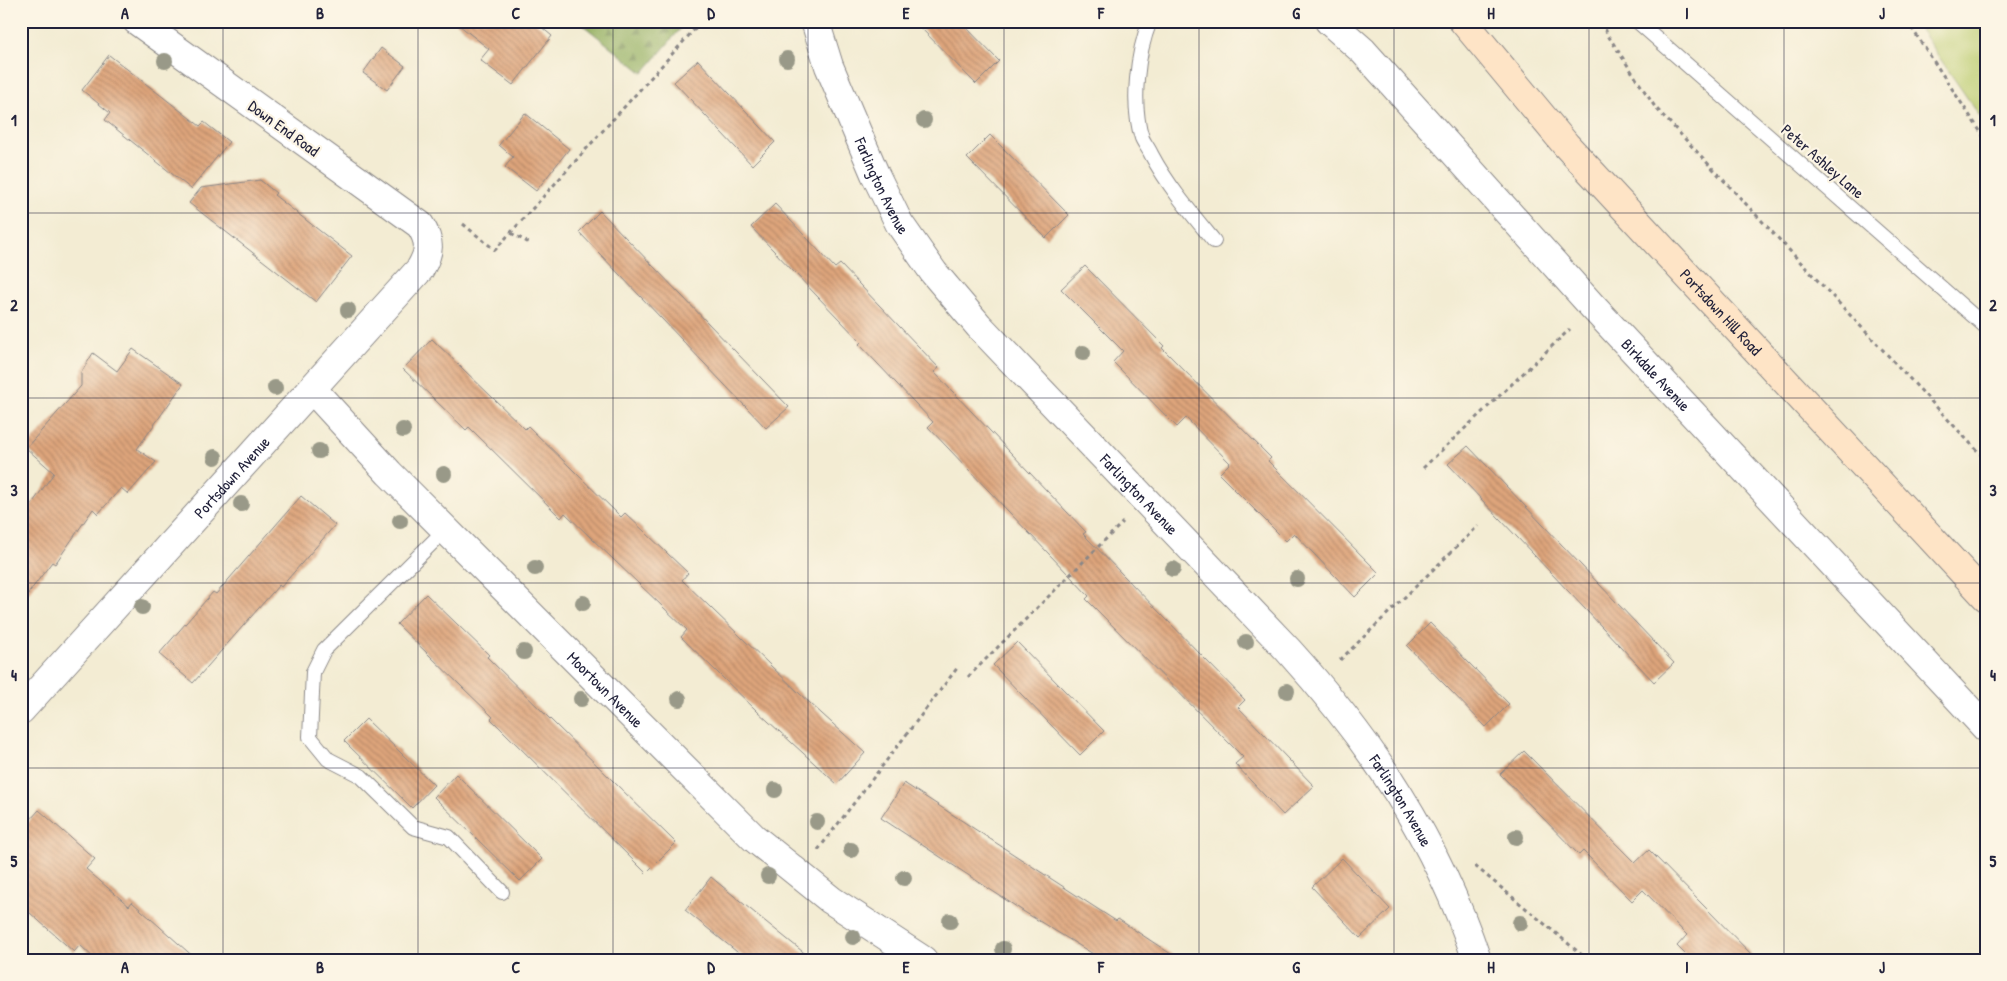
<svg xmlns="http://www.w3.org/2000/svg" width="2007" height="981" viewBox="0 0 2007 981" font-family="'Patrick Hand',sans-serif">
  <defs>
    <pattern id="forest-firs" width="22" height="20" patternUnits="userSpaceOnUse" patternTransform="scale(1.25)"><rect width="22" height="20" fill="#94b062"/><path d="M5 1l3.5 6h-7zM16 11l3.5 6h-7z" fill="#788f52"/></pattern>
    <pattern id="building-back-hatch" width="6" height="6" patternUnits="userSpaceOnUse" patternTransform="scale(1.25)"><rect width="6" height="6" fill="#dea57b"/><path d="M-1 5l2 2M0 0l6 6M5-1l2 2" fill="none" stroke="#b48666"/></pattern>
  </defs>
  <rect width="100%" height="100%" fill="#fcf5e5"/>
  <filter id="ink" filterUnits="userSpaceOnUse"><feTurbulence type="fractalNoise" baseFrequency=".02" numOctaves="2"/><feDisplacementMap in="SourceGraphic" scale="10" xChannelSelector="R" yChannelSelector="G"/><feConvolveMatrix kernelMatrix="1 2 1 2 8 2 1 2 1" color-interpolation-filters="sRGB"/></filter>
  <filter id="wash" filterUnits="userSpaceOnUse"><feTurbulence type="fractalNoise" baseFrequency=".0096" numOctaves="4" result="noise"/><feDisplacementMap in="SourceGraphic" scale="20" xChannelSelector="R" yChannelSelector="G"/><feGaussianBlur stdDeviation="1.12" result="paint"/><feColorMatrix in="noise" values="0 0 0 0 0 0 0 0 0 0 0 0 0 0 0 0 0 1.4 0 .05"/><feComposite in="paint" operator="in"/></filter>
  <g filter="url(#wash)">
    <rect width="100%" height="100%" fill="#f3ecd3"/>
    <!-- green -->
    <path fill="#bbcc6f" stroke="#6e7755" d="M 1914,21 L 1986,21 L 1986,125 Z"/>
    <!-- forest -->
    <path fill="url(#forest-firs)" stroke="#5b694e" d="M 578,21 L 687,21 L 643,73 Z"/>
    <g id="blocks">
      <!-- building -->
      <path fill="url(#building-back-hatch)" d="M 454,21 L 534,21 L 552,36 L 513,85 L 480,60 L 489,49 Z
        M 914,21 L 960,21 L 999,61 L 976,84 Z
        M 381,48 L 405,66 L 387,90 L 363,73 Z
        M 109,55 L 200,126 L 204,122 L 229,142 L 191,189 L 105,120 L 110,113 L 82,90 Z
        M 698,60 L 775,142 L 752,165 L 674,82 Z
        M 525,113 L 569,149 L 536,191 L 505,167 L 513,157 L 499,145 Z
        M 990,135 L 1069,215 L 1046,238 L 967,158 Z
        M 260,180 L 276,193 L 274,195 L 352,256 L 316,302 L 189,203 L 201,188 Z
        M 775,204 L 835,268 L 840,264 L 939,368 L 934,372 L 1086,532 L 1083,534 L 1245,700 L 1238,707 L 1314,786 L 1283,815 L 1235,764 L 1243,757 L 1086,599 L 1089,596 L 928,427 L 933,422 L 859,344 L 861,342 L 751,227 Z
        M 600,211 L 789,407 L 766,428 L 579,232 Z
        M 1085,266 L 1164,346 L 1162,348 L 1271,458 L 1268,461 L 1379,573 L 1355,597 L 1294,533 L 1286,541 L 1219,474 L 1230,463 L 1186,418 L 1177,427 L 1113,362 L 1123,351 L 1061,289 Z
        M 432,339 L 525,429 L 528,426 L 621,517 L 625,513 L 688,573 L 682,580 L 800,694 L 865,753 L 837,784 L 757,711 L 681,637 L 687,630 L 565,513 L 561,518 L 469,427 L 466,430 L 403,369 Z
        M 133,349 L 183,384 L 137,449 L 156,462 L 128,494 L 121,488 L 98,514 L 93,509 L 55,564 L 52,562 L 21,603 L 21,519 L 54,473 L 26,448 L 81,386 L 81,373 L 93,353 L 117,371 Z
        M 1468,446 L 1674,663 L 1654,682 L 1448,464 Z
        M 301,496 L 335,525 L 281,587 L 279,585 L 193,683 L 159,654 L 213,592 L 216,594 Z
        M 426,594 L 489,655 L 487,657 L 676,843 L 646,873 L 491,719 L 493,717 L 397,624 Z
        M 1430,623 L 1509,704 L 1486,727 L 1407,646 Z
        M 1017,642 L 1104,731 L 1080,755 L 993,665 Z
        M 366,719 L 434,785 L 412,808 L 344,741 Z
        M 1524,751 L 1635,863 L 1649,850 L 1757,960 L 1691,960 L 1677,946 L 1687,935 L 1643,890 L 1632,901 L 1583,851 L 1579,855 L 1500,774 Z
        M 456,774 L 542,859 L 520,881 L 434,797 Z
        M 904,783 L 1116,921 L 1118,919 L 1180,960 L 1103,960 L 1026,913 L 881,818 Z
        M 39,810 L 95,859 L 86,869 L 129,906 L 132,902 L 197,960 L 96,960 L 80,945 L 74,952 L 21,905 L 21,830 Z
        M 1342,858 L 1390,909 L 1360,938 L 1312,887 Z
        M 711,877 L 745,905 L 813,960 L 747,960 L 685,910 Z"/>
    </g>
  </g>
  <g filter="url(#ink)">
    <use href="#blocks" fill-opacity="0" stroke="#8a8787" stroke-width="1"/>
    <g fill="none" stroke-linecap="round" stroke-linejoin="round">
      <defs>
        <path id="service" d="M 1150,21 C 1137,53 1131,104 1142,138 C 1144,143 1149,149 1151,154 C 1168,186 1191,213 1214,241
          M 1637,21 L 1986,327
          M 445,530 L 324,650 L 313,672 L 310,737 L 328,759 L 361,776 L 413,827 L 449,837 L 502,892"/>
        <g id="minor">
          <path id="s1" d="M 815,21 L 829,66 L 875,174 L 899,223 L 934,273 L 979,326 L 1288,650 C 1373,744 1436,839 1477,960"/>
          <path id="s2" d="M 1329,21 L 1363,51 L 1593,307 L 1986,728"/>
          <path id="s3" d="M 312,389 L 389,473 L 754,838 L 831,900 L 923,960"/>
          <path id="s4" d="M 21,710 L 420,269 C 430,252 431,242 420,225 L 137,21"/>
        </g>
        <g id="secondary">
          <path id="s5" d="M 1463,21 L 1566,145 L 1986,597"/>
        </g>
      </defs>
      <!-- service casing -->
      <use href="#service" stroke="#8a8787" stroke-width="16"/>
      <!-- minor casing -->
      <use href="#minor" stroke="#8a8787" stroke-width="30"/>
      <!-- secondary casing -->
      <use href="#secondary" stroke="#8a8787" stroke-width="30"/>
      <!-- path -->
      <path stroke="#8a8787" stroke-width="3" stroke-dasharray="4 4" stroke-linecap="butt" d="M 1603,21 L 1607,34 L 1655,107 L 1986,460
        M 1907,21 L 1986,140
        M 463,224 L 495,250 L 702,21
        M 511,233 L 529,243
        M 1423,468 L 1570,329
        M 1340,660 L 1478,526
        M 968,677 L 1123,522
        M 818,850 L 958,667
        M 1475,866 L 1588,960"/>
      <!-- service -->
      <use href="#service" stroke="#fff" stroke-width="14"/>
      <!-- minor -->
      <use href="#minor" stroke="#fff" stroke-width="28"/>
      <!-- secondary -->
      <use href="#secondary" stroke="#fee4c6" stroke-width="28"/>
    </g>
    <!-- trees -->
    <g fill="#998">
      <circle cx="787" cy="59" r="8"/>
      <circle cx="165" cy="61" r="8"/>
      <circle cx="924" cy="120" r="8"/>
      <circle cx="348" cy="310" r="8"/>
      <circle cx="1083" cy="353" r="8"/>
      <circle cx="275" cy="388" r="8"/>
      <circle cx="403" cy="430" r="8"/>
      <circle cx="319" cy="451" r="8"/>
      <circle cx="215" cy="457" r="8"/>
      <circle cx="444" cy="474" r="8"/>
      <circle cx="241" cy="504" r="8"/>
      <circle cx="400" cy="521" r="8"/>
      <circle cx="535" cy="568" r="8"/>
      <circle cx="1173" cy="569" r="8"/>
      <circle cx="1297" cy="579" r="8"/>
      <circle cx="583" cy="603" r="8"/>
      <circle cx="142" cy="607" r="8"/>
      <circle cx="1246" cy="642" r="8"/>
      <circle cx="524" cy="652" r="8"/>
      <circle cx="1287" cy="691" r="8"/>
      <circle cx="581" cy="699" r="8"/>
      <circle cx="679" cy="699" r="8"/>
      <circle cx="775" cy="790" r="8"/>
      <circle cx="817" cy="822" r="8"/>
      <circle cx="1516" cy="837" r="8"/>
      <circle cx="851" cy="850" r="8"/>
      <circle cx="768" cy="876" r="8"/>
      <circle cx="904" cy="878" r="8"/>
      <circle cx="950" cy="921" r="8"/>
      <circle cx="1520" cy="923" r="8"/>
      <circle cx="853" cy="937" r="8"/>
      <circle cx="1003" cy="949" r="8"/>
    </g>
  </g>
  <!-- grid -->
  <path fill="none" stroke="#22223b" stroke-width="1" stroke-opacity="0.55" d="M 223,21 L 223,960M 418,21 L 418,960M 613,21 L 613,960M 808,21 L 808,960M 1004,21 L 1004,960M 1199,21 L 1199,960M 1394,21 L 1394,960M 1589,21 L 1589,960M 1784,21 L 1784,960M 21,213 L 1986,213M 21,398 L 1986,398M 21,583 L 1986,583M 21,768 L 1986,768"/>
  <g text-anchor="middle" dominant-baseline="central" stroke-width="4.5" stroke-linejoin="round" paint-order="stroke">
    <!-- street labels -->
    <g font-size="16" fill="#22223b" stroke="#fcf5e5">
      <text transform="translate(284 128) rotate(36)">Down End Road</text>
      <text transform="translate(1823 161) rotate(41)">Peter Ashley Lane</text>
      <text stroke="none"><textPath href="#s1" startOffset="178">Farlington Avenue</textPath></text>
      <text stroke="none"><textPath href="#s5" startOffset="389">Portsdown Hill Road</textPath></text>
      <text stroke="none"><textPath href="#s2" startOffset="482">Birkdale Avenue</textPath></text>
      <text stroke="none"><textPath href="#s4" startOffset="314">Portsdown Avenue</textPath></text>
      <text stroke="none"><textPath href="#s1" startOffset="582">Farlington Avenue</textPath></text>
      <text stroke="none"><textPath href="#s3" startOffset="420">Moortown Avenue</textPath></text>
      <text stroke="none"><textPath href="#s1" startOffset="986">Farlington Avenue</textPath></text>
    </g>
  </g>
  <!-- margin -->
  <rect width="2007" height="981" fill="none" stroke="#fcf5e5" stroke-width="55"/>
  <rect x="28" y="28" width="1952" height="926" fill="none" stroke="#22223b" stroke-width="2"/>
  <g font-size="16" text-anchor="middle" font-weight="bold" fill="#22223b">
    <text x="125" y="19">A</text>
    <text x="320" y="19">B</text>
    <text x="516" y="19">C</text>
    <text x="711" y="19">D</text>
    <text x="906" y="19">E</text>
    <text x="1101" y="19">F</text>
    <text x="1296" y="19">G</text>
    <text x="1491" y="19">H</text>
    <text x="1687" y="19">I</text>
    <text x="1882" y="19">J</text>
    <text x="14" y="126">1</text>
    <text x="1993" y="126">1</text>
    <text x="14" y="311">2</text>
    <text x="1993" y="311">2</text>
    <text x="14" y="496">3</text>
    <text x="1993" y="496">3</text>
    <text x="14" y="681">4</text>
    <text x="1993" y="681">4</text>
    <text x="14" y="867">5</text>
    <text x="1993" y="867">5</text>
    <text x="125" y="973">A</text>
    <text x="320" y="973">B</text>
    <text x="516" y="973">C</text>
    <text x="711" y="973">D</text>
    <text x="906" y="973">E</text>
    <text x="1101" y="973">F</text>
    <text x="1296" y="973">G</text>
    <text x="1491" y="973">H</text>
    <text x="1687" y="973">I</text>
    <text x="1882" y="973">J</text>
  </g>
</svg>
